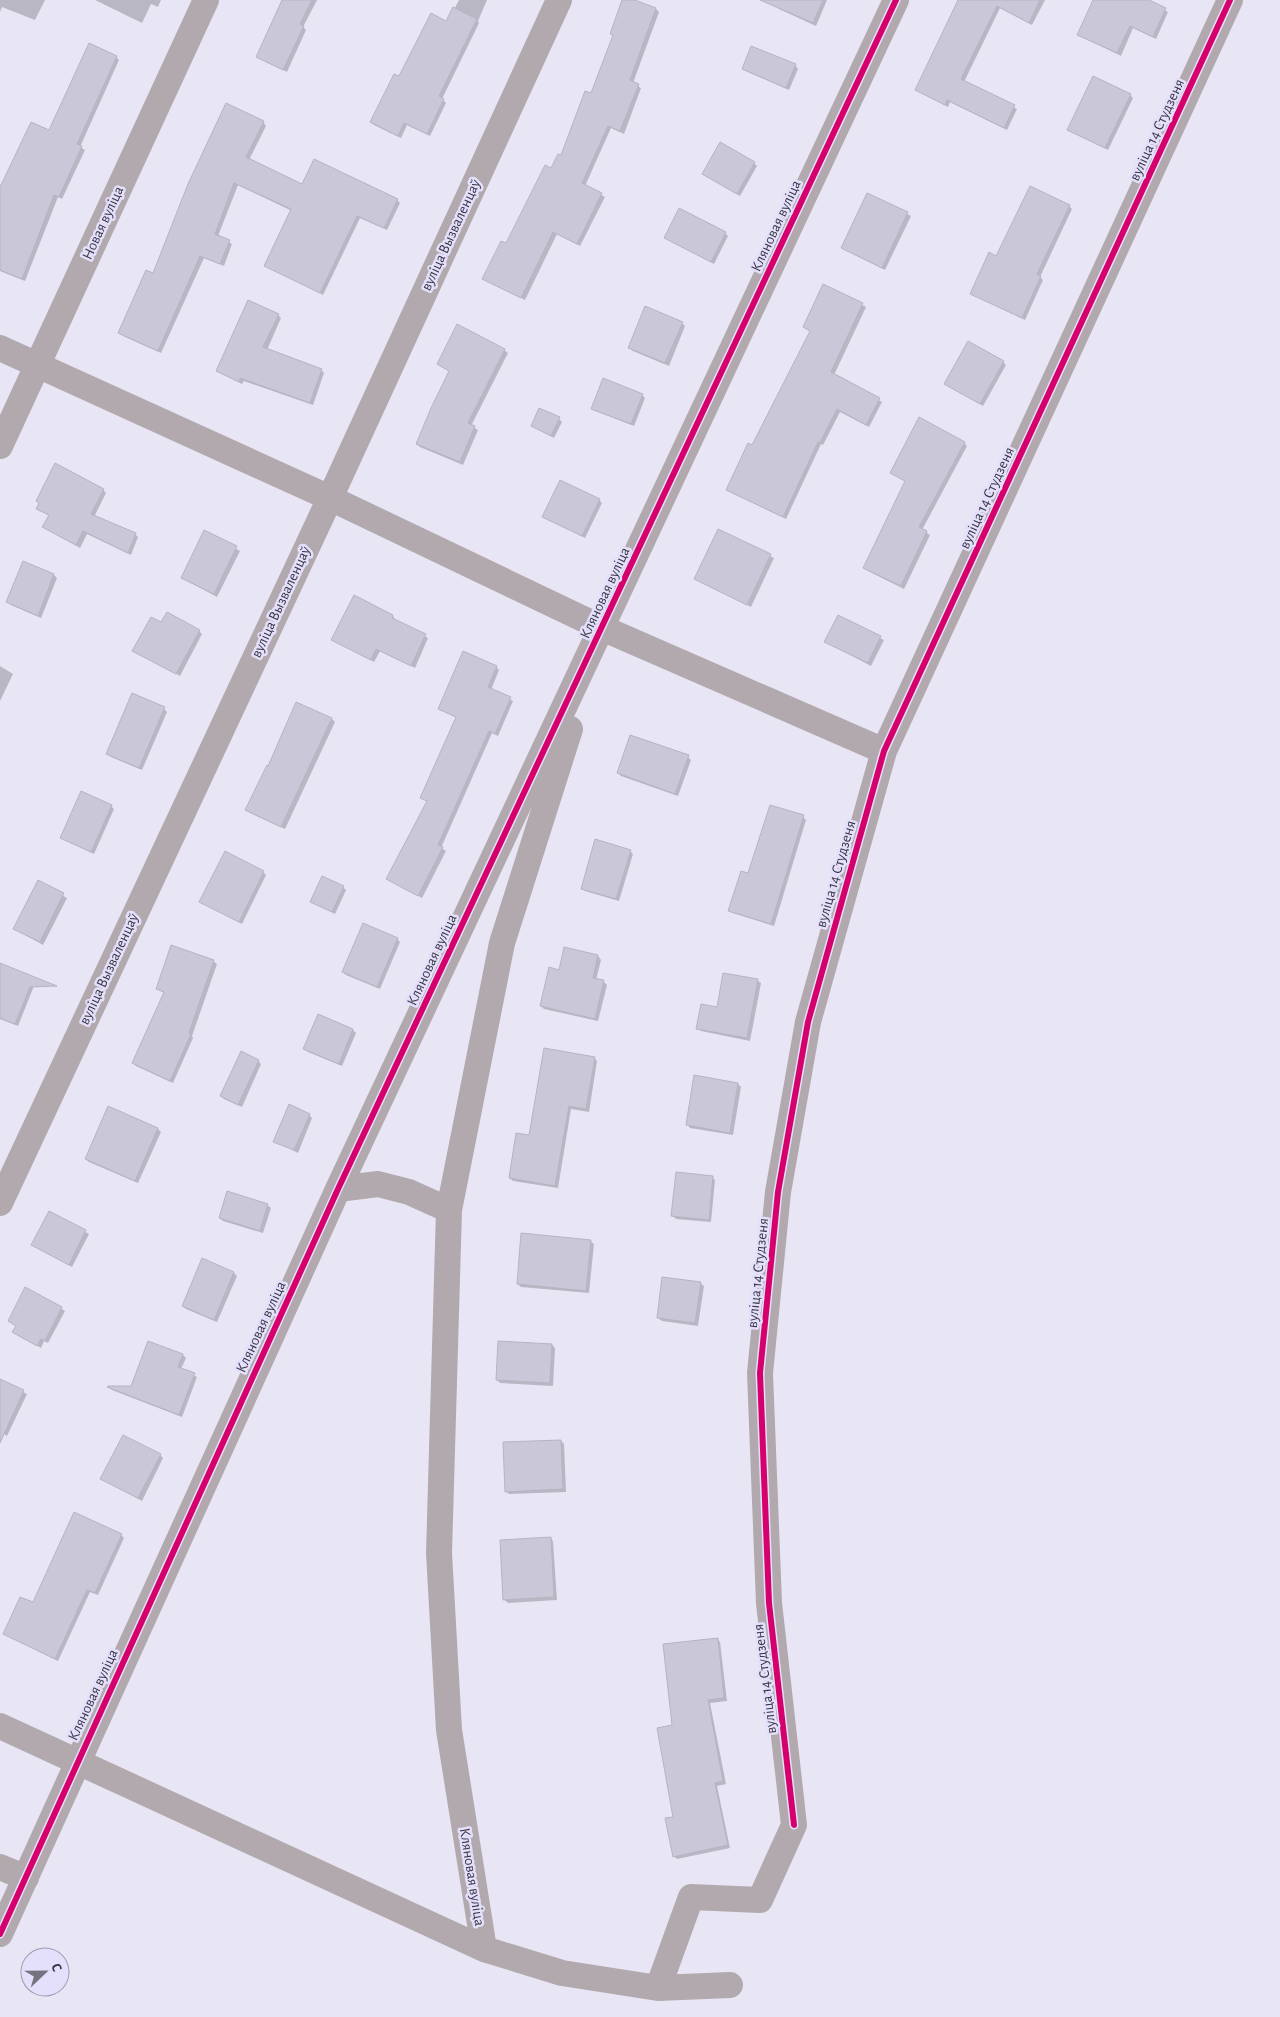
<svg xmlns="http://www.w3.org/2000/svg" width="1280" height="2017" viewBox="0 0 1280 2017" font-family="'Alegreya Sans',sans-serif">
  <rect width="100%" height="100%" fill="#e8e5f5"/>
  <!-- shadow -->
  <path fill="#0003" d="M 0,0 L 45,0 L 35,20 L 2,7 L 0,12 Z
    M 95,0 L 161,0 L 158,7 L 151,4 L 142,23 Z
    M 283,0 L 317,0 L 303,27 L 306,30 L 287,72 L 257,57 Z
    M 459,0 L 487,0 L 478,21 L 479,23 L 442,99 L 446,103 L 430,136 L 407,125 L 401,138 L 374,125 L 371,122 L 399,78 L 447,23 Z
    M 623,0 L 631,0 L 656,9 L 659,12 L 633,83 L 641,88 L 624,134 L 611,128 L 585,186 L 605,197 L 580,246 L 557,234 L 525,300 L 484,279 L 507,245 L 551,169 L 562,157 L 591,95 L 614,36 L 611,33 Z
    M 779,0 L 827,0 L 816,26 L 779,9 L 776,6 Z
    M 961,0 L 1045,0 L 1032,25 L 1000,8 L 964,82 L 1017,109 L 1007,130 L 950,102 L 948,107 L 916,90 Z
    M 1095,0 L 1146,0 L 1168,12 L 1156,39 L 1133,28 L 1121,56 L 1079,35 Z
    M 116,57 L 119,60 L 80,147 L 85,150 L 62,199 L 58,197 L 25,281 L 0,271 L 0,189 Z
    M 795,65 L 798,69 L 789,90 L 746,71 L 743,68 Z
    M 1130,95 L 1133,98 L 1108,150 L 1068,130 Z
    M 263,122 L 266,126 L 249,160 L 303,186 L 397,200 L 400,203 L 387,230 L 360,218 L 323,295 L 266,265 L 292,211 L 238,185 L 218,236 L 232,244 L 224,266 L 204,258 L 161,353 L 123,336 L 120,333 L 154,275 Z
    M 754,163 L 757,166 L 740,196 L 704,174 Z
    M 868,194 L 911,216 L 885,270 L 843,248 Z
    M 1069,206 L 1072,209 L 1040,277 L 1043,280 L 1025,320 L 971,293 L 997,257 Z
    M 725,233 L 728,236 L 714,264 L 666,238 Z
    M 824,286 L 866,307 L 834,375 L 882,402 L 869,427 L 840,412 L 823,445 L 821,444 L 786,519 L 727,490 L 752,447 L 811,332 L 804,327 Z
    M 278,315 L 281,318 L 267,350 L 321,370 L 324,373 L 313,405 L 244,381 L 242,384 L 217,371 Z
    M 682,323 L 685,326 L 669,366 L 633,351 L 630,348 Z
    M 504,350 L 508,353 L 471,426 L 478,430 L 463,465 L 420,447 L 417,444 L 450,372 L 438,364 Z
    M 1003,362 L 1006,365 L 983,406 L 945,383 Z
    M 642,395 L 645,398 L 634,426 L 596,411 L 593,408 Z
    M 559,419 L 562,422 L 554,438 L 532,426 Z
    M 964,443 L 967,446 L 922,530 L 930,535 L 904,589 L 868,571 L 865,568 L 906,482 L 891,472 Z
    M 103,490 L 106,493 L 94,517 L 135,534 L 138,537 L 131,555 L 87,534 L 80,548 L 43,527 L 49,516 L 38,508 Z
    M 599,500 L 602,503 L 585,538 L 544,517 Z
    M 718,530 L 774,558 L 751,607 L 696,579 Z
    M 205,532 L 240,551 L 217,597 L 182,578 Z
    M 24,563 L 54,575 L 57,578 L 41,618 L 11,605 L 8,602 Z
    M 393,616 L 395,620 L 428,638 L 415,668 L 380,651 L 374,662 L 333,640 Z
    M 839,617 L 884,640 L 871,666 L 826,642 Z
    M 162,624 L 199,631 L 202,634 L 180,676 L 134,651 Z
    M 0,666 L 13,674 L 0,701 Z
    M 496,667 L 499,670 L 491,690 L 513,701 L 498,736 L 492,733 L 441,848 L 446,851 L 422,898 L 388,879 L 428,802 L 422,797 L 457,718 L 439,709 Z
    M 164,709 L 167,712 L 142,770 L 111,757 L 108,754 Z
    M 332,719 L 335,722 L 285,829 L 250,813 L 247,810 Z
    M 688,757 L 691,760 L 678,796 L 621,776 L 618,773 Z
    M 111,806 L 114,809 L 94,854 L 61,838 Z
    M 803,817 L 806,820 L 774,926 L 733,913 L 730,910 L 749,874 Z
    M 630,851 L 633,854 L 619,901 L 585,891 L 582,888 Z
    M 263,872 L 266,875 L 242,924 L 201,902 Z
    M 38,882 L 67,898 L 43,945 L 15,929 Z
    M 343,887 L 346,890 L 335,914 L 312,902 Z
    M 397,939 L 400,942 L 380,989 L 346,975 L 343,972 Z
    M 598,956 L 601,960 L 596,980 L 604,982 L 607,985 L 598,1021 L 544,1009 L 541,1006 L 560,971 Z
    M 213,961 L 217,964 L 192,1036 L 193,1038 L 173,1083 L 136,1066 L 133,1063 L 164,993 L 157,989 Z
    M 0,965 L 36,981 L 18,1026 L 0,1019 Z
    M 757,980 L 761,983 L 750,1041 L 701,1031 L 698,1028 L 718,1008 Z
    M 318,1016 L 353,1030 L 356,1033 L 342,1066 L 308,1052 L 305,1049 Z
    M 594,1058 L 597,1061 L 589,1112 L 571,1109 L 558,1188 L 513,1181 L 510,1178 L 530,1137 Z
    M 258,1061 L 261,1064 L 242,1107 L 224,1099 L 221,1096 Z
    M 738,1084 L 741,1087 L 733,1135 L 690,1128 L 687,1124 Z
    M 309,1115 L 312,1118 L 298,1153 L 275,1141 Z
    M 158,1129 L 161,1132 L 138,1183 L 89,1162 L 86,1159 Z
    M 712,1177 L 715,1180 L 711,1222 L 676,1219 L 673,1216 Z
    M 267,1205 L 271,1208 L 263,1233 L 223,1221 L 220,1218 Z
    M 49,1213 L 89,1234 L 72,1267 L 33,1245 Z
    M 590,1241 L 594,1244 L 589,1293 L 521,1287 L 518,1284 Z
    M 234,1273 L 237,1276 L 217,1322 L 186,1309 L 183,1306 Z
    M 700,1283 L 704,1286 L 698,1326 L 662,1321 L 658,1318 Z
    M 26,1289 L 65,1311 L 48,1343 L 44,1341 L 41,1348 L 17,1335 L 14,1332 L 17,1327 L 9,1321 Z
    M 148,1342 L 183,1355 L 186,1358 L 181,1369 L 197,1377 L 182,1417 L 112,1390 L 109,1387 L 132,1387 Z
    M 552,1345 L 555,1348 L 553,1386 L 500,1383 L 497,1380 Z
    M 0,1380 L 27,1394 L 7,1436 L 4,1434 L 0,1442 Z
    M 561,1441 L 564,1444 L 566,1492 L 509,1494 L 506,1491 Z
    M 160,1455 L 163,1458 L 142,1501 L 102,1479 Z
    M 121,1535 L 124,1538 L 98,1595 L 90,1592 L 58,1661 L 4,1634 L 33,1604 Z
    M 550,1538 L 553,1541 L 557,1600 L 508,1603 L 505,1600 Z
    M 717,1639 L 720,1642 L 727,1701 L 710,1703 L 726,1784 L 717,1786 L 730,1848 L 677,1859 L 674,1856 L 673,1726 Z"/>
  <!-- building -->
  <path fill="#cac7d9" stroke="#b6b4c1" d="M 282,0 L 312,0 L 300,24 L 304,26 L 283,70 L 256,57 Z
    M 622,0 L 635,0 L 656,8 L 630,80 L 639,84 L 620,131 L 608,126 L 582,183 L 602,193 L 577,244 L 553,232 L 521,298 L 482,279 L 501,241 L 506,243 L 545,165 L 551,168 L 558,154 L 561,155 L 585,91 L 591,93 L 613,35 L 610,34 Z
    M 760,0 L 823,0 L 813,23 Z
    M 958,0 L 1040,0 L 1029,23 L 997,6 L 961,79 L 1015,105 L 1004,128 L 947,100 L 945,105 L 915,90 Z
    M 1093,0 L 1149,0 L 1166,8 L 1153,37 L 1130,26 L 1117,53 L 1077,35 Z
    M 453,7 L 477,19 L 439,96 L 444,99 L 427,134 L 404,123 L 398,136 L 370,122 L 394,74 L 399,76 L 431,13 L 446,21 Z
    M 89,43 L 117,56 L 77,144 L 82,146 L 59,197 L 54,195 L 22,279 L 0,270 L 0,187 L 31,122 L 49,130 Z
    M 751,46 L 796,64 L 786,88 L 742,69 Z
    M 1093,76 L 1131,94 L 1105,148 L 1067,130 Z
    M 226,103 L 264,121 L 246,157 L 302,184 L 314,159 L 398,199 L 384,228 L 357,216 L 320,293 L 264,266 L 291,209 L 234,183 L 215,234 L 230,240 L 220,264 L 200,256 L 158,351 L 118,333 L 146,270 L 153,273 L 188,184 Z
    M 720,142 L 755,162 L 737,194 L 702,174 Z
    M 1030,186 L 1070,205 L 1037,274 L 1041,276 L 1022,318 L 970,294 L 989,252 L 996,256 Z
    M 867,193 L 908,212 L 882,268 L 841,248 Z
    M 679,208 L 726,232 L 711,262 L 664,238 Z
    M 823,284 L 863,303 L 831,372 L 880,398 L 866,425 L 837,409 L 820,443 L 818,442 L 783,517 L 726,490 L 748,443 L 752,445 L 810,331 L 803,327 Z
    M 248,300 L 279,314 L 263,347 L 322,369 L 310,403 L 240,378 L 239,382 L 216,371 Z
    M 645,306 L 683,322 L 665,363 L 628,348 Z
    M 457,324 L 505,349 L 468,423 L 475,426 L 460,462 L 416,444 L 431,408 L 449,371 L 437,364 Z
    M 968,341 L 1004,361 L 980,404 L 944,384 Z
    M 603,378 L 643,394 L 631,424 L 591,409 Z
    M 539,408 L 560,417 L 551,436 L 531,426 Z
    M 919,417 L 965,442 L 919,527 L 927,531 L 901,586 L 863,568 L 905,481 L 890,473 Z
    M 55,463 L 104,489 L 91,514 L 136,533 L 128,553 L 83,531 L 76,545 L 42,527 L 49,515 L 36,509 L 39,503 L 36,501 Z
    M 560,480 L 600,499 L 582,536 L 542,517 Z
    M 718,529 L 771,554 L 747,605 L 694,579 Z
    M 204,530 L 237,546 L 214,594 L 181,578 Z
    M 23,561 L 54,574 L 38,616 L 6,602 Z
    M 354,595 L 393,615 L 392,618 L 426,634 L 411,666 L 376,649 L 371,660 L 331,640 Z
    M 167,612 L 200,630 L 176,674 L 132,651 L 151,617 L 161,622 Z
    M 838,615 L 881,636 L 868,663 L 824,642 Z
    M 463,651 L 497,666 L 488,687 L 511,697 L 495,734 L 489,731 L 438,845 L 443,847 L 418,896 L 386,879 L 427,801 L 420,798 L 456,717 L 438,709 Z
    M 132,693 L 165,707 L 139,768 L 106,754 Z
    M 296,702 L 332,718 L 281,827 L 245,810 L 267,765 L 268,766 Z
    M 630,735 L 689,755 L 675,794 L 617,773 Z
    M 81,791 L 112,805 L 91,852 L 60,838 Z
    M 770,805 L 804,815 L 771,924 L 728,911 L 741,871 L 748,873 Z
    M 595,839 L 631,850 L 616,899 L 581,889 Z
    M 225,851 L 264,871 L 239,922 L 199,902 Z
    M 322,876 L 344,886 L 332,912 L 310,902 Z
    M 38,880 L 64,893 L 40,942 L 13,929 Z
    M 363,923 L 398,938 L 377,987 L 342,972 Z
    M 171,945 L 214,960 L 189,1033 L 191,1034 L 170,1081 L 132,1063 L 164,992 L 156,989 Z
    M 564,947 L 598,955 L 593,978 L 604,980 L 595,1019 L 540,1006 L 549,967 L 559,970 Z
    M 0,963 L 57,986 L 30,987 L 15,1024 L 0,1018 Z
    M 723,973 L 758,979 L 747,1038 L 696,1029 L 701,1004 L 717,1007 Z
    M 318,1014 L 353,1029 L 339,1064 L 303,1049 Z
    M 544,1048 L 595,1057 L 586,1109 L 569,1106 L 555,1186 L 509,1178 L 516,1133 L 529,1135 Z
    M 241,1051 L 259,1060 L 238,1105 L 220,1096 Z
    M 694,1075 L 738,1083 L 730,1133 L 686,1125 Z
    M 289,1104 L 310,1114 L 294,1150 L 273,1142 Z
    M 108,1106 L 158,1128 L 135,1181 L 85,1159 Z
    M 676,1172 L 713,1176 L 709,1220 L 671,1216 Z
    M 227,1191 L 268,1204 L 260,1231 L 219,1218 Z
    M 49,1211 L 86,1230 L 69,1265 L 31,1245 Z
    M 521,1233 L 591,1240 L 586,1291 L 517,1284 Z
    M 202,1258 L 234,1272 L 214,1320 L 182,1306 Z
    M 662,1277 L 701,1282 L 695,1323 L 657,1318 Z
    M 25,1287 L 62,1307 L 45,1341 L 41,1339 L 37,1346 L 12,1332 L 16,1326 L 8,1321 Z
    M 148,1341 L 183,1354 L 178,1367 L 195,1373 L 179,1415 L 107,1387 L 108,1386 L 131,1386 Z
    M 498,1341 L 552,1344 L 550,1383 L 496,1380 Z
    M 0,1379 L 24,1390 L 0,1443 Z
    M 123,1435 L 161,1454 L 138,1498 L 100,1479 Z
    M 561,1440 L 563,1489 L 505,1492 L 503,1442 Z
    M 74,1512 L 122,1534 L 95,1593 L 87,1590 L 55,1659 L 3,1634 L 20,1597 L 33,1602 Z
    M 551,1537 L 554,1597 L 503,1600 L 500,1540 Z
    M 718,1638 L 724,1698 L 708,1700 L 723,1781 L 715,1783 L 728,1845 L 673,1857 L 665,1818 L 673,1817 L 657,1728 L 672,1725 L 663,1644 Z"/>
  <g fill="none" stroke-linecap="round" stroke-linejoin="round">
    <!-- minor -->
    <path stroke="#b1a9ad" stroke-width="26" d="M 0,348 L 330,498 L 602,628 L 884,751
      M 0,446 L 206,0
      M 338,1189 L 378,1184 L 409,1192 L 449,1210
      M 0,1203 L 330,498 L 559,0
      M 0,1726 L 484,1949 L 562,1973 L 658,1988 L 730,1985
      M 0,1867 L 26,1878
      M 0,1934 L 338,1189 L 896,0
      M 484,1949 L 449,1730 L 439,1553 L 449,1210 L 502,943 L 570,729
      M 658,1988 L 691,1897 L 760,1900 L 794,1825 L 769,1603 L 760,1373 L 778,1192 L 808,1022 L 884,751 L 1230,0"/>
    <defs>
      <path id="cycleway" d="M 794,1825 L 769,1603 L 760,1373 L 778,1192 L 808,1022 L 884,751 L 1230,0
        M 0,1934 L 338,1189 L 896,0"/>
    </defs>
    <!-- cycleway casing -->
    <use href="#cycleway" stroke="#e4dffb" stroke-width="9"/>
    <!-- cycleway -->
    <use href="#cycleway" stroke="#d6006c" stroke-width="6"/>
  </g>
  <g text-anchor="middle" dominant-baseline="central" stroke-width="5" stroke-linejoin="round" paint-order="stroke">
    <!-- street labels -->
    <g font-size="15" fill="#383643" stroke="#e4dffb">
      <text transform="translate(1157 130) rotate(-65)">вуліца 14 Студзеня</text>
      <text transform="translate(103 223) rotate(-65)">Новая вуліца</text>
      <text transform="translate(776 226) rotate(-65)">Кляновая вуліца</text>
      <text transform="translate(451 235) rotate(-65)">вуліца Вызваленцаў</text>
      <text transform="translate(987 498) rotate(-65)">вуліца 14 Студзеня</text>
      <text transform="translate(605 593) rotate(-65)">Кляновая вуліца</text>
      <text transform="translate(281 602) rotate(-65)">вуліца Вызваленцаў</text>
      <text transform="translate(836 874) rotate(-74)">вуліца 14 Студзеня</text>
      <text transform="translate(432 960) rotate(-65)">Кляновая вуліца</text>
      <text transform="translate(109 969) rotate(-65)">вуліца Вызваленцаў</text>
      <text transform="translate(758 1273) rotate(-84)">вуліца 14 Студзеня</text>
      <text transform="translate(261 1327) rotate(-65)">Кляновая вуліца</text>
      <text transform="translate(765 1679) rotate(-97)">вуліца 14 Студзеня</text>
      <text transform="translate(93 1695) rotate(-65)">Кляновая вуліца</text>
      <text transform="translate(472 1877) rotate(81)">Кляновая вуліца</text>
    </g>
  </g>
  <!-- north arrow -->
  <g transform="translate(45 1972) rotate(68)"><circle r="24" fill="#e4dffb" stroke="#9f9bb1"/>
  <path d="M0-4L9 19L0 12L-9 19Z" fill="#767381"/>
  <text y="-8" font-size="14" font-weight="bold" text-anchor="middle" fill="#383643">С</text>
  </g>
</svg>
